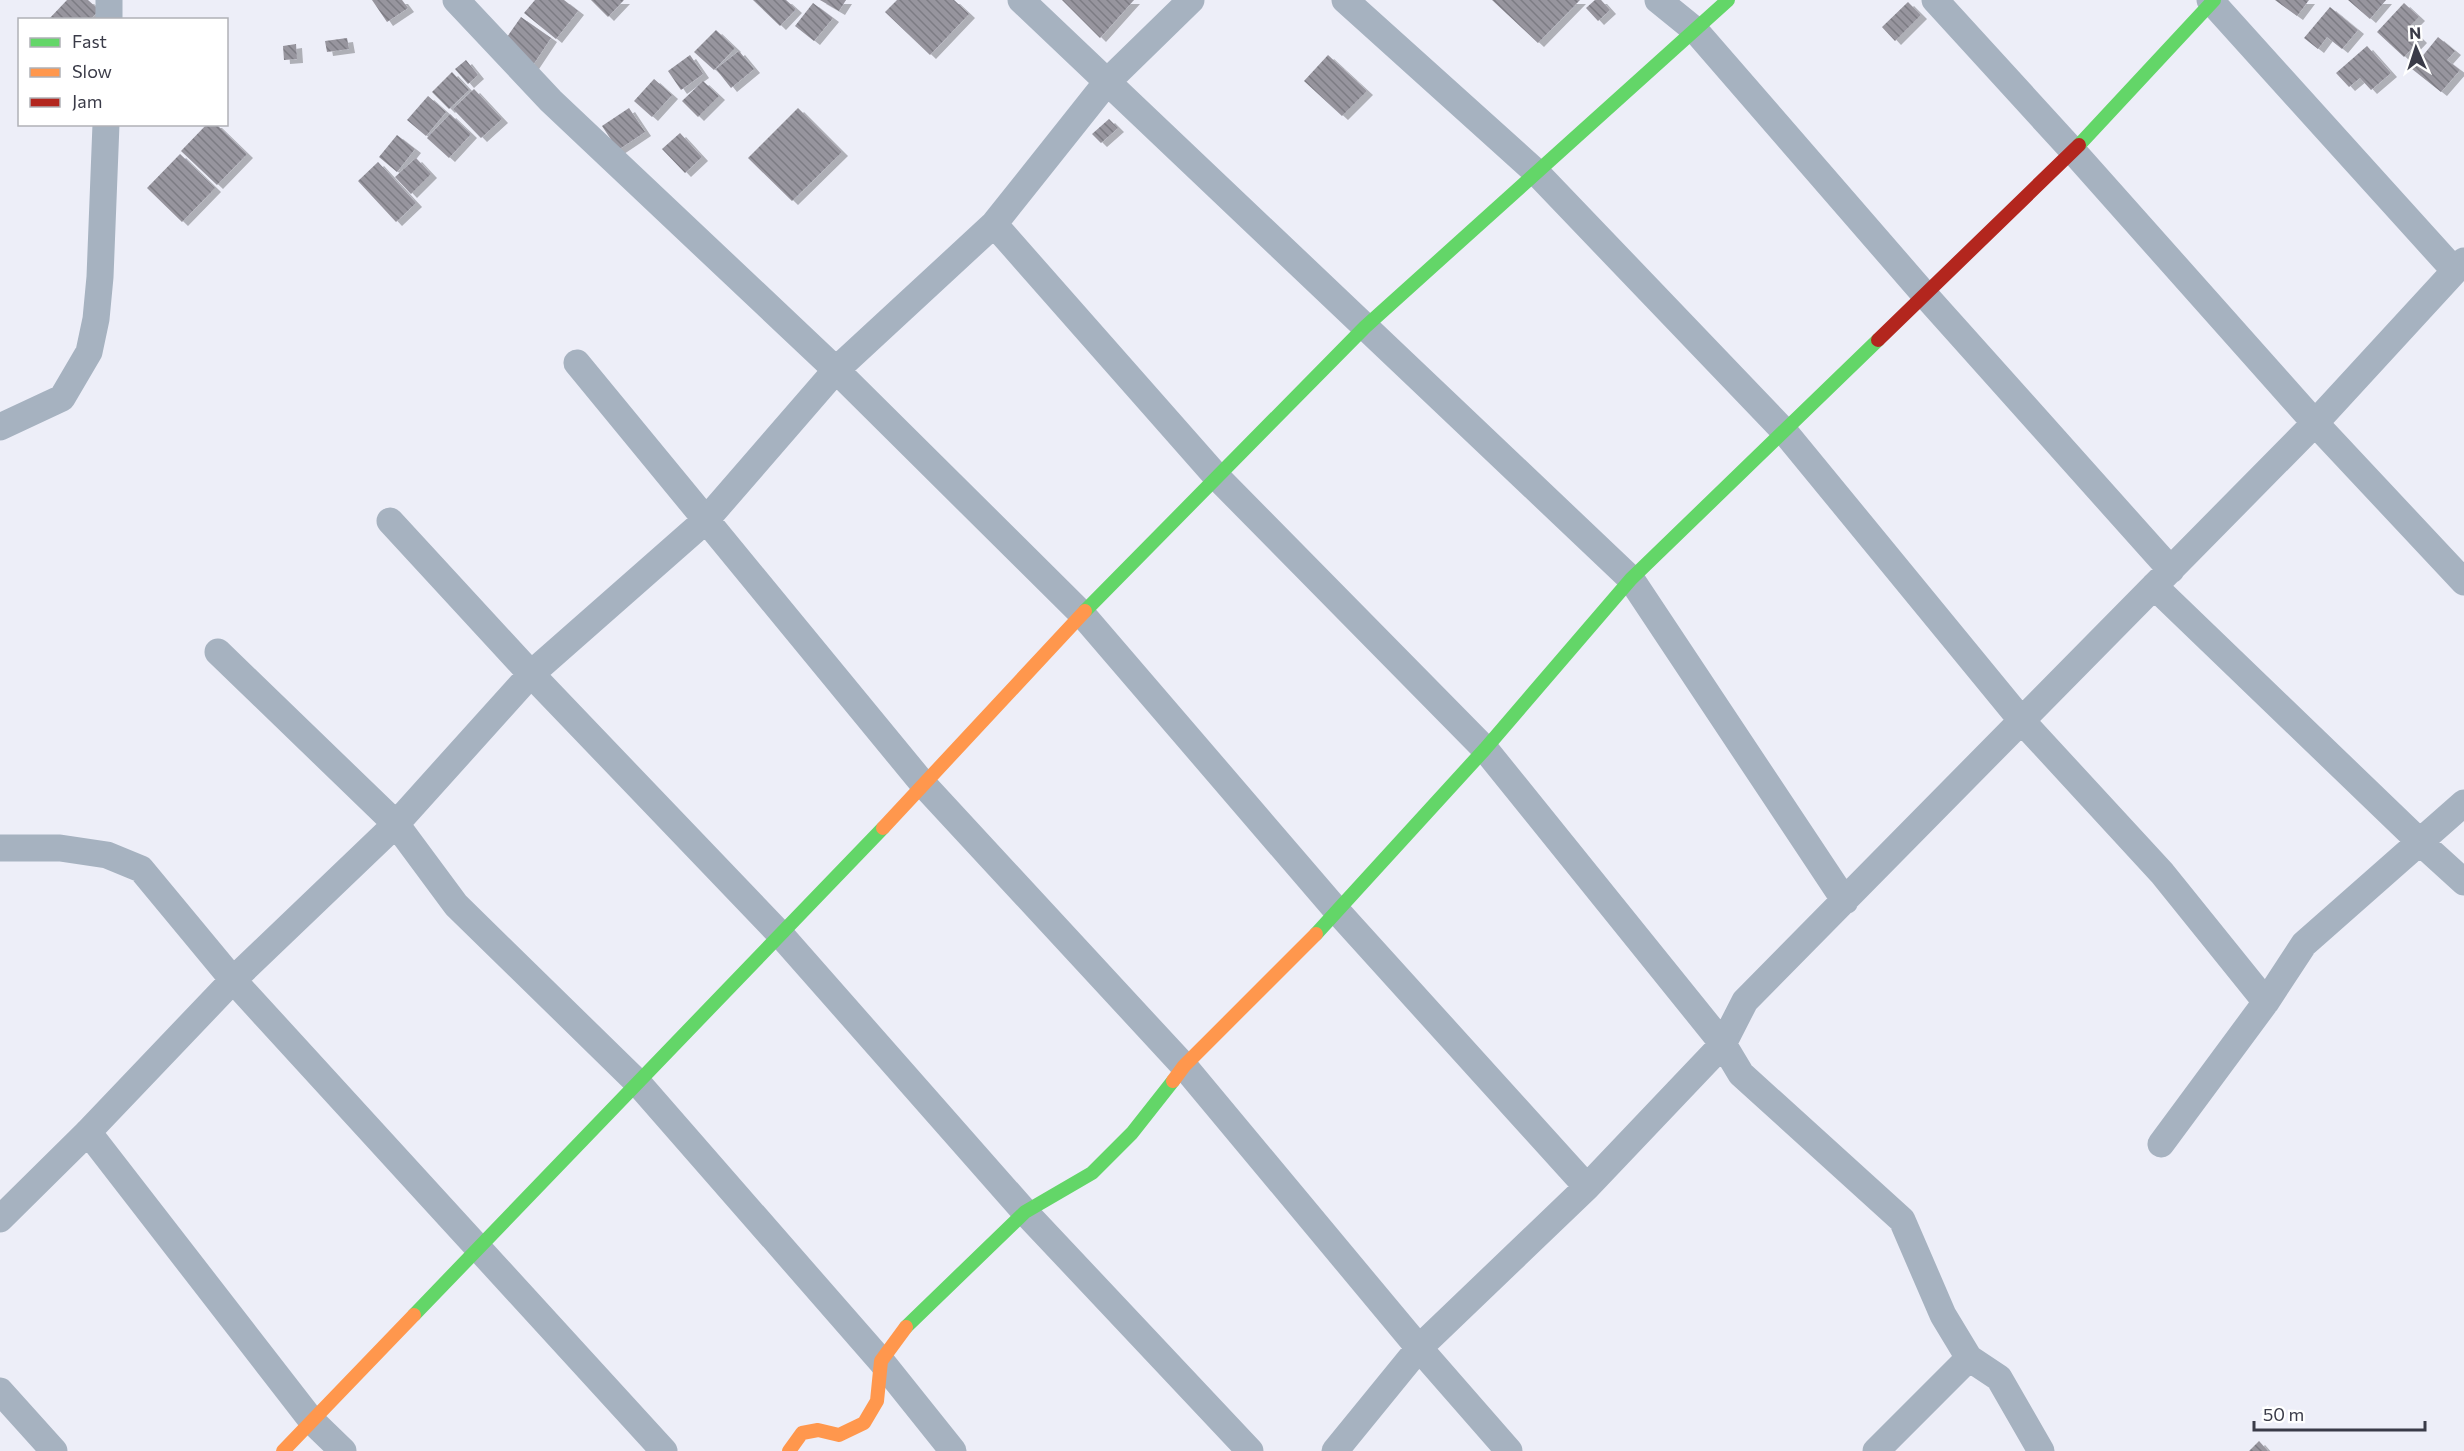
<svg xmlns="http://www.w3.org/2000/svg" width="2464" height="1451" viewBox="0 0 2464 1451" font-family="Commissioner,sans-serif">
  <defs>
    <pattern id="building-back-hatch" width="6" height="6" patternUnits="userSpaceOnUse" patternTransform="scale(1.5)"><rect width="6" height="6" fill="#97959e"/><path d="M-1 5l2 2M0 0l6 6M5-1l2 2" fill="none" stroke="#7c7b83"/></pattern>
    <filter id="shadow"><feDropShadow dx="6" dy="4" stdDeviation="0" flood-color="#0004"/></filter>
  </defs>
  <rect width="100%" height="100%" fill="#edeef8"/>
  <!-- building -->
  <path fill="url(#building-back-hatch)" filter="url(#shadow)" d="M 67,0 L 88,0 L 99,10 L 90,20 L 48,20 Z
    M 372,0 L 402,0 L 408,8 L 387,22 Z
    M 535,0 L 564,0 L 578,11 L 556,39 L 524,13 Z
    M 591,0 L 624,0 L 608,17 Z
    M 753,0 L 786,0 L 796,9 L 780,26 Z
    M 820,0 L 846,0 L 839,11 Z
    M 897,0 L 954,0 L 969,14 L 930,55 L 885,12 Z
    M 1062,0 L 1134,0 L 1100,38 Z
    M 1492,0 L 1580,0 L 1538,43 Z
    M 1595,0 L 1601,0 L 1610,10 L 1598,21 L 1586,8 Z
    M 2275,0 L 2309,0 L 2297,16 Z
    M 2348,0 L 2386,0 L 2370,19 Z
    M 1908,2 L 1921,15 L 1895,41 L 1882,27 Z
    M 813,3 L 833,18 L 814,41 L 795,26 Z
    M 2404,3 L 2419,17 L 2409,27 L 2421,39 L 2404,57 L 2377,32 Z
    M 2330,7 L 2358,30 L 2342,49 L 2327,37 L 2318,49 L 2304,38 Z
    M 521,17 L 551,38 L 531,68 L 500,47 Z
    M 716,30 L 735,48 L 714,70 L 694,52 Z
    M 2438,37 L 2455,51 L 2447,60 L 2460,70 L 2441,92 L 2412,69 Z
    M 347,38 L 349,49 L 327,52 L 325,41 Z
    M 296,44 L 297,59 L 284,60 L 283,46 Z
    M 2367,46 L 2391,73 L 2371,90 L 2360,78 L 2349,87 L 2336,73 Z
    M 739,51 L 754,69 L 731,88 L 716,69 Z
    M 690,55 L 703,74 L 681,90 L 668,71 Z
    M 1328,55 L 1367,91 L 1342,116 L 1304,81 Z
    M 466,60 L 478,75 L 468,84 L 455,69 Z
    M 452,72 L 469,90 L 449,109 L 432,92 Z
    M 654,79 L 672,95 L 652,117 L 634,101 Z
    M 703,81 L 719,96 L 698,117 L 682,101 Z
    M 474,89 L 502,119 L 481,138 L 453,109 Z
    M 428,96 L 446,112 L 426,136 L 407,120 Z
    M 629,108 L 645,132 L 618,150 L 602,126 Z
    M 798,108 L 842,152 L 792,201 L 748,158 Z
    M 450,114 L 471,134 L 449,158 L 427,138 Z
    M 1109,119 L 1118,128 L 1101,143 L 1092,134 Z
    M 207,124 L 216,124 L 247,154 L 217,185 L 181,151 Z
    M 680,133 L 702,157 L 685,173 L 662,149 Z
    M 397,135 L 415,149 L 397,172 L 379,157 Z
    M 180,154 L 215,188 L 182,222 L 147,188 Z
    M 416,158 L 431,174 L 411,194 L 395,177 Z
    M 378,162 L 416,203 L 396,222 L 358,181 Z
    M 2259,1441 L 2268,1451 L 2249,1451 Z"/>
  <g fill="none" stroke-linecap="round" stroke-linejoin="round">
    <!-- street -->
    <path stroke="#a6b2c0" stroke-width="27" d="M 456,0 L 551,101 L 836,370 L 1082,614 L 1338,912 L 1587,1187
      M 1021,0 L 1631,579 L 1845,901
      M 1345,0 L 1536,172 L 1784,431 L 2022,721 L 2162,873 L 2266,1002
      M 1658,0 L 1695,30 L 1925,295 L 2171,570
      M 1935,0 L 2073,151 L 2315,423 L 2464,582
      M 2210,0 L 2455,271
      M 109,20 L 109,0
      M 994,224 L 1217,477 L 1485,749 L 1723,1044 L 1741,1074 L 1902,1220 L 1943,1315 L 1969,1358 L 1999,1378 L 2041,1451
      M 577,363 L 924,785 L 1184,1066 L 1419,1348 L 1509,1451
      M 0,427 L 62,398 L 89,352 L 96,319 L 100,277 L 106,124
      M 390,521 L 531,674 L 780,934 L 1025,1212 L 1250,1451
      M 2154,586 L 2420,842 L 2464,882
      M 218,652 L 396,824 L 456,905 L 638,1083 L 881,1361 L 953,1451
      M 0,848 L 60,848 L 107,855 L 141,869 L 233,980 L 664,1451
      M 88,1132 L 312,1421 L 343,1451
      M 2161,1144 L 2266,1002 L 2304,944 L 2464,803
      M 0,1219 L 88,1132 L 233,980 L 396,824 L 531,674 L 706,520 L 836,370 L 994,224 L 1107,82 L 1191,0
      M 0,1391 L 54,1451
      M 1335,1451 L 1419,1348 L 1587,1187 L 1723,1044 L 1745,1001 L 2315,423 L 2464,261
      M 1876,1451 L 1969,1358"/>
    <!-- fast -->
    <path stroke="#63d668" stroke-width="14" d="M 2079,145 L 2214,0
      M 1085,611 L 1365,327 L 1728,0
      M 1316,934 L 1485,749 L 1631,579 L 1878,340
      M 414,1315 L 883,828
      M 906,1327 L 1025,1212 L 1092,1173 L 1132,1133 L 1173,1081"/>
    <!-- slow -->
    <path stroke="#ff974d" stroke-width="14" d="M 883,828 L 1085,611
      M 1173,1081 L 1184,1066 L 1316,934
      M 283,1451 L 414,1315
      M 789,1451 L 802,1433 L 818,1430 L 839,1435 L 864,1423 L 877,1401 L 881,1361 L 906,1327"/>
    <!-- jam -->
    <path stroke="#b3261e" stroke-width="14" d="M 1878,340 L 2079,145"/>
  </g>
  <!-- legend -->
  <rect x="18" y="18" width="210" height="108" fill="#ffffff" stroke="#b0b1b6" stroke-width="1.5"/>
  <rect x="30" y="38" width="30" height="9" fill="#63d668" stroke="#b0b1b6" stroke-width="1.5"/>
  <text x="72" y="48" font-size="18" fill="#3a3b48">Fast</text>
  <rect x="30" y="68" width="30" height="9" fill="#ff974d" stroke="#b0b1b6" stroke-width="1.5"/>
  <text x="72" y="78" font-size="18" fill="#3a3b48">Slow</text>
  <rect x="30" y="98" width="30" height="9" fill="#b3261e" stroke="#b0b1b6" stroke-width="1.5"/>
  <text x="72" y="108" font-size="18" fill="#3a3b48">Jam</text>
  <!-- north arrow -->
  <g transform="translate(2416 48) rotate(357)" stroke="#ffffff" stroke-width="4.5" paint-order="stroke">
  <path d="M0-4.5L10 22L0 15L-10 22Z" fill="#3a3b48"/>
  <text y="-9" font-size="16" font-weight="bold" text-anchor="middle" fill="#3a3b48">N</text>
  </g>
  <!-- scale -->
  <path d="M2254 1421v9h171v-9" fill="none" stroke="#3a3b48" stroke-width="3"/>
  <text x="2263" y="1421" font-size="18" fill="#3a3b48" stroke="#ffffff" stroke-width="4.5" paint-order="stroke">50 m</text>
</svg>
